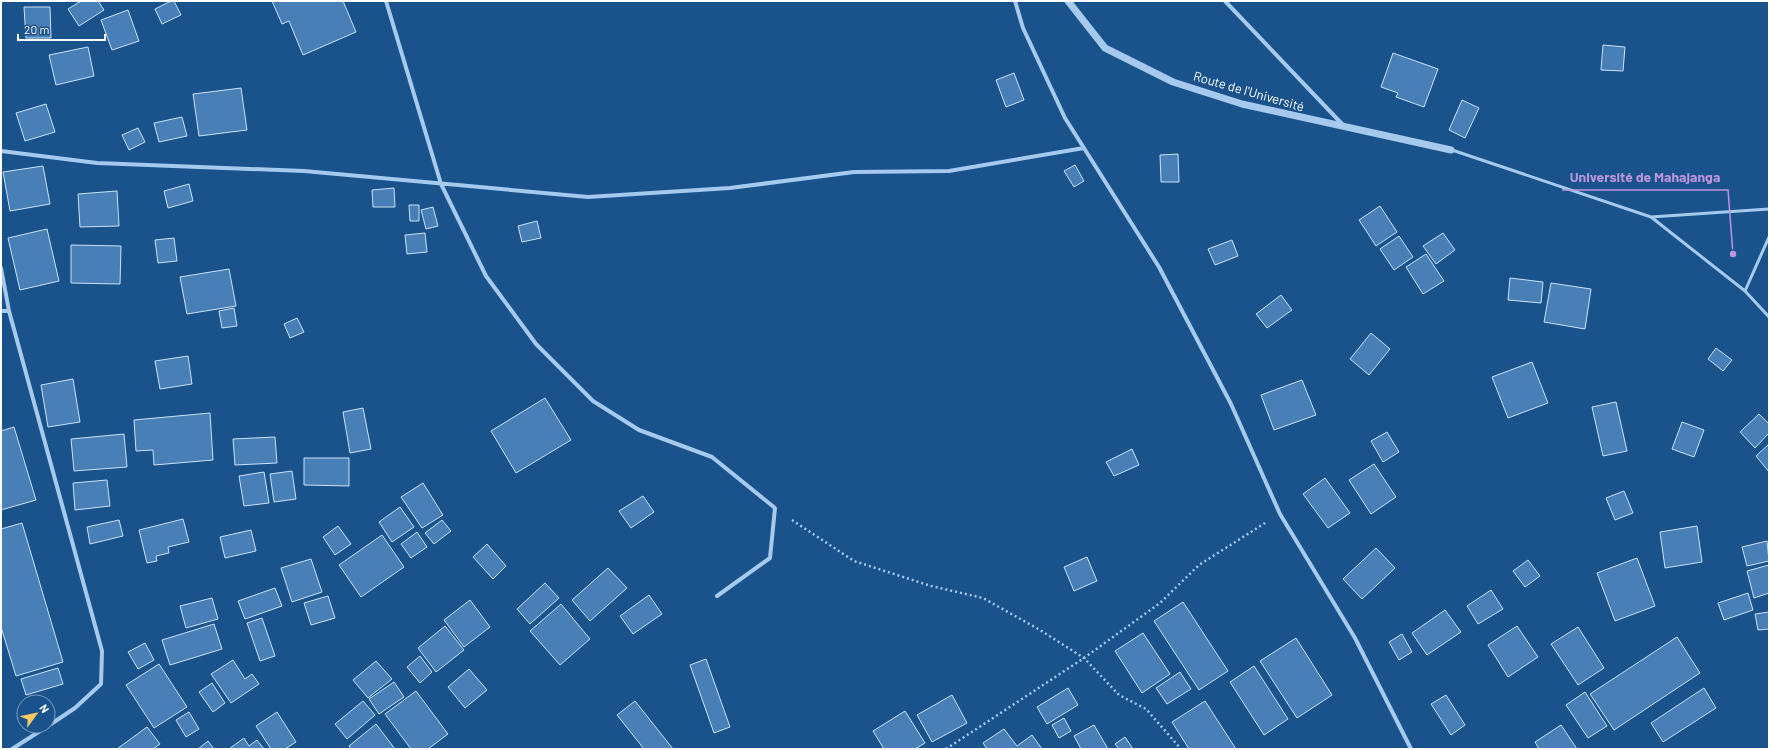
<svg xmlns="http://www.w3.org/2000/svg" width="1770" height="750" viewBox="0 0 1770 750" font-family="Barlow,sans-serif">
  <rect width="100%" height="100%" fill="#1a528b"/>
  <!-- building -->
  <path fill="#477fb6" stroke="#cbe3fa" d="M 81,1 L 98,1 L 104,10 L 79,26 L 68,9 Z
    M 171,1 L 174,1 L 181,15 L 162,24 L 155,9 Z
    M 272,1 L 343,1 L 356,32 L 303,55 L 289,21 L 282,24 Z
    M 24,7 L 50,7 L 51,38 L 26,38 Z
    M 128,10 L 139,41 L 112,50 L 101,20 Z
    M 1603,45 L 1625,47 L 1623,71 L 1601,70 Z
    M 88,47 L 94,76 L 56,85 L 49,55 Z
    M 1393,53 L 1438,69 L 1424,107 L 1396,97 L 1398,93 L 1381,87 Z
    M 1014,73 L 1024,100 L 1006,107 L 996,80 Z
    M 241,88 L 247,130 L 199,136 L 193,94 Z
    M 1462,100 L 1479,108 L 1465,138 L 1449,130 Z
    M 46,104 L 55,132 L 25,141 L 16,113 Z
    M 182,117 L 187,136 L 159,142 L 154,123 Z
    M 138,128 L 145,142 L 129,150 L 122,135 Z
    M 1178,154 L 1179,182 L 1161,182 L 1160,155 Z
    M 1075,165 L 1084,181 L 1074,187 L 1064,171 Z
    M 43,166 L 50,204 L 10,211 L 3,172 Z
    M 189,184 L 193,201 L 168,208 L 164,191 Z
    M 394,188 L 395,207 L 373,207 L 372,190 Z
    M 117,191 L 119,226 L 80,227 L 78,194 Z
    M 409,205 L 419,205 L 419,221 L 410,221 Z
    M 1380,206 L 1397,232 L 1376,246 L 1359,220 Z
    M 433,207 L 438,226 L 426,229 L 421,210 Z
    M 537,221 L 541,238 L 522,242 L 518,226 Z
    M 47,229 L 59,281 L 20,290 L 8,238 Z
    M 425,233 L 427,252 L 407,254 L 405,235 Z
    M 1443,233 L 1455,250 L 1436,264 L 1423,246 Z
    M 1399,236 L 1413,257 L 1394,270 L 1380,249 Z
    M 174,238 L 177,261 L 158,263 L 155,240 Z
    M 1232,240 L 1238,256 L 1215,265 L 1208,249 Z
    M 71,245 L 121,246 L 120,284 L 71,283 Z
    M 1426,254 L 1444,281 L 1423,294 L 1406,267 Z
    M 229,269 L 236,306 L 187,314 L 180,277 Z
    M 1510,278 L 1543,282 L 1541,303 L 1508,300 Z
    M 1551,283 L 1591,289 L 1585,329 L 1544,322 Z
    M 1281,295 L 1292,310 L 1267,328 L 1256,314 Z
    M 234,308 L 237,326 L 222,328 L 219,311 Z
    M 297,318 L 304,332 L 290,338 L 284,324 Z
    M 1371,333 L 1390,349 L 1369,375 L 1350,359 Z
    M 1716,348 L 1732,360 L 1723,371 L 1708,359 Z
    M 188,356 L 192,384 L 160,389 L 155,361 Z
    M 1532,362 L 1548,403 L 1508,418 L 1492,377 Z
    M 73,379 L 80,422 L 48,427 L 41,385 Z
    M 1302,380 L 1316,415 L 1274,430 L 1261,395 Z
    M 545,398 L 571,440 L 516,473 L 491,431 Z
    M 1616,402 L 1627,451 L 1603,456 L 1592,407 Z
    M 363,408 L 371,449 L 350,453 L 343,412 Z
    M 210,413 L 213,460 L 154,465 L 153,450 L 136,451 L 134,420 Z
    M 1759,414 L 1769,424 L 1769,433 L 1755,448 L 1740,432 Z
    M 1682,422 L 1704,430 L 1694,457 L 1672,449 Z
    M 14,427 L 36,500 L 1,510 L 1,431 Z
    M 1387,432 L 1399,452 L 1383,462 L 1371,441 Z
    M 124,434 L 127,467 L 74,471 L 71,439 Z
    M 275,437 L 277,463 L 235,465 L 233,439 Z
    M 1769,444 L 1769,472 L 1756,456 Z
    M 1132,449 L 1139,465 L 1114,476 L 1106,462 Z
    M 304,458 L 349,458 L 349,486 L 304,485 Z
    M 1374,464 L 1396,497 L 1371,514 L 1349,480 Z
    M 292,471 L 296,499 L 274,502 L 270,474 Z
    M 264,472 L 269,503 L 244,506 L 239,476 Z
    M 1325,478 L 1350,513 L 1328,528 L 1303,494 Z
    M 107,480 L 110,506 L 75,510 L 73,483 Z
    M 423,483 L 443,515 L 422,528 L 401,497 Z
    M 1624,491 L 1633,513 L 1615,520 L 1606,498 Z
    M 643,496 L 654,512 L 631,528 L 619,511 Z
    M 400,507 L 414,527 L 392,542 L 379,522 Z
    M 183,519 L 189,542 L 168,547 L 169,553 L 156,556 L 157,561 L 147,563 L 139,530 Z
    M 119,520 L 123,536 L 90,544 L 87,527 Z
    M 442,520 L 451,531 L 434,544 L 425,533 Z
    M 22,523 L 63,662 L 16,676 L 1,627 L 1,529 Z
    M 338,526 L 351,544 L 335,555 L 323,537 Z
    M 1697,526 L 1702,562 L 1665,568 L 1660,532 Z
    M 251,530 L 256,551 L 225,558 L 220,537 Z
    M 417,532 L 427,547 L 411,558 L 401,544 Z
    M 382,535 L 404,567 L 361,597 L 339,565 Z
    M 1767,541 L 1769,561 L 1747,566 L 1742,547 Z
    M 487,544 L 506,566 L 493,579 L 473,557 Z
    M 1376,548 L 1395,568 L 1362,599 L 1343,579 Z
    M 1087,557 L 1097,581 L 1074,591 L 1064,567 Z
    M 1637,558 L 1655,606 L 1615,621 L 1597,573 Z
    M 311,559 L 322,592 L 292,602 L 281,568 Z
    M 1528,560 L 1540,576 L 1525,587 L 1513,571 Z
    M 1769,565 L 1769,593 L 1754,598 L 1747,571 Z
    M 608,568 L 627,588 L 590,621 L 572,600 Z
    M 545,583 L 559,598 L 530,624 L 517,609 Z
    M 275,588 L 282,606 L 245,619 L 238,601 Z
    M 1491,590 L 1503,609 L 1478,624 L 1467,606 Z
    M 1748,593 L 1753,610 L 1724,620 L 1718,603 Z
    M 649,595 L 662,614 L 633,634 L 620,616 Z
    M 328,596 L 335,618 L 311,625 L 304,603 Z
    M 212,598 L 218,619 L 186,628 L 180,606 Z
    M 470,600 L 490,627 L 464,647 L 444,620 Z
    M 1183,602 L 1228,671 L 1199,690 L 1154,621 Z
    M 561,604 L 590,639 L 560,665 L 530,631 Z
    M 1445,610 L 1461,632 L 1427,655 L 1412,633 Z
    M 1769,612 L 1769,629 L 1758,630 L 1755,614 Z
    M 262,618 L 275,656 L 260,661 L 247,623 Z
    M 214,624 L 222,649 L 170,665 L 162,640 Z
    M 445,626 L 464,650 L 436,672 L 418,648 Z
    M 1517,626 L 1538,657 L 1508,677 L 1488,645 Z
    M 1578,627 L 1604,668 L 1578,685 L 1551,644 Z
    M 1143,633 L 1170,674 L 1142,693 L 1115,651 Z
    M 1402,634 L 1412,652 L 1399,660 L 1389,642 Z
    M 1677,637 L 1700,673 L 1614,730 L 1590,694 Z
    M 1296,638 L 1332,695 L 1297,718 L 1260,661 Z
    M 145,643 L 154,660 L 138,669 L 128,652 Z
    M 420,656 L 432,672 L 420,683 L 407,667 Z
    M 706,659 L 730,727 L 714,733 L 690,665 Z
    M 233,660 L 245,679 L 252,674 L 259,684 L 231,703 L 211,674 Z
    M 376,661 L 392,679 L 368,698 L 353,680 Z
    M 159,664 L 187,707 L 154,728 L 126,685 Z
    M 1254,666 L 1288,719 L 1264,735 L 1230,682 Z
    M 58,668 L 63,684 L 26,695 L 21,679 Z
    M 469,669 L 487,690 L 465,708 L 448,687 Z
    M 1180,672 L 1191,689 L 1167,704 L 1156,688 Z
    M 394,682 L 404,697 L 379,714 L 369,699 Z
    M 212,683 L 225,703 L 213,712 L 199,692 Z
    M 1068,688 L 1078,705 L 1047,724 L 1037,707 Z
    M 1704,688 L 1716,708 L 1663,742 L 1651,723 Z
    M 416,691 L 448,734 L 428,749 L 411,749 L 385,714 Z
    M 1585,692 L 1607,726 L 1588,738 L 1566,705 Z
    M 952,695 L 967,723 L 932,742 L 917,715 Z
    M 1446,695 L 1465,725 L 1451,735 L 1431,704 Z
    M 363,701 L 375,715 L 347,739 L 335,724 Z
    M 635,701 L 673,749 L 644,749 L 617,715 Z
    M 1205,701 L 1236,749 L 1189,749 L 1172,722 Z
    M 905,711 L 925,743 L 915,749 L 884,749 L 873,731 Z
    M 189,712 L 199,729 L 186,737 L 176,720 Z
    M 277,712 L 296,742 L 285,749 L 271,749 L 256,726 Z
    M 1064,718 L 1071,731 L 1059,738 L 1052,725 Z
    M 376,724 L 395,749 L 351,749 L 349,746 Z
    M 1094,725 L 1108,749 L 1081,749 L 1074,736 Z
    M 1561,725 L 1577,749 L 1539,749 L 1535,742 Z
    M 147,727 L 160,744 L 153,749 L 117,749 Z
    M 1004,729 L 1017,746 L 1032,735 L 1042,749 L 987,749 L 983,743 Z
    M 1125,737 L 1133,749 L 1119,749 L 1115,744 Z
    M 244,738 L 249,746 L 257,740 L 264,749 L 229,749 Z
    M 208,741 L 214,749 L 198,749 Z"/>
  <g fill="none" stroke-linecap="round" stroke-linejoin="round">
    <!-- path -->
    <path stroke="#a5caed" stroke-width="2.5" stroke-dasharray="2 3" stroke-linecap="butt" d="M 792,520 L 854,561 L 931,586 L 983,598 L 1040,630 L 1084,658 L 1119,695 L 1146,709 L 1181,749
      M 946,749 L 1084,658 L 1160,603 L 1199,565 L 1265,523"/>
    <!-- service -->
    <path stroke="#a5caed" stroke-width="3" d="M 1452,150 L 1651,217 L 1769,209
      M 1651,217 L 1745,291 L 1769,317
      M 1745,291 L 1769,237"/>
    <!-- minor -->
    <path stroke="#a5caed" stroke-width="4" d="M 386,1 L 441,184 L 486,276 L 536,344 L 593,401 L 639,430 L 712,457 L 775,508 L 770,558 L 717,596
      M 1015,1 L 1023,28 L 1065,118 L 1159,267 L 1231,404 L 1280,514 L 1355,638 L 1411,749
      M 1225,1 L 1343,125
      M 1,151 L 97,163 L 304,171 L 588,197 L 730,188 L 854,172 L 949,171 L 1084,148
      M 1,268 L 9,311 L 102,651 L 101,684 L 75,708 L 48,726
      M 1,311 L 9,311
      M 12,749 L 48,726"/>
    <!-- tertiary -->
    <path stroke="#a5caed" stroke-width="7" d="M 1068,1 L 1105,48 L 1173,82 L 1242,104 L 1451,150"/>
  </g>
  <g text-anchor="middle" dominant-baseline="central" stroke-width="4" stroke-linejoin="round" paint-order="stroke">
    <!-- street labels -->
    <g font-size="13" fill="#fff" stroke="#1a528b">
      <text transform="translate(1249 91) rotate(16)">Route de l'Université</text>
    </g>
  </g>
  <!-- callouts -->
  <path fill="none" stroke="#bd96df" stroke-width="1.5" d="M1733 254L1728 190H1562"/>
  <circle fill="#bd96df" stroke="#1a528b" stroke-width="1.5" cx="1733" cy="254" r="4"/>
  <g font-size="14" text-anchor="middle" font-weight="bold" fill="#bd96df" stroke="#1a528b" stroke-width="4" stroke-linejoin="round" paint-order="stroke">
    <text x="1645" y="182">Université de Mahajanga</text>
  </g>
  <!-- border -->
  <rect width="1770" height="750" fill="none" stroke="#ffffff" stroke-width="4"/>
  <!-- north arrow -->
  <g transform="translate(36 714) rotate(57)"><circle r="19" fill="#1a528b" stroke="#7697b9"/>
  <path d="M0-3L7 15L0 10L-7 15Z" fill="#ffc862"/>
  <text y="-6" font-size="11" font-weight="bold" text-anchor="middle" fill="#ffffff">N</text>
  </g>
  <!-- scale -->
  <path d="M18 34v6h87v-6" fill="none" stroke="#ffffff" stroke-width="2"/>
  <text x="24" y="34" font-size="12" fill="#ffffff" stroke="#1a528b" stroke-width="3" paint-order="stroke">20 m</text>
</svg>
